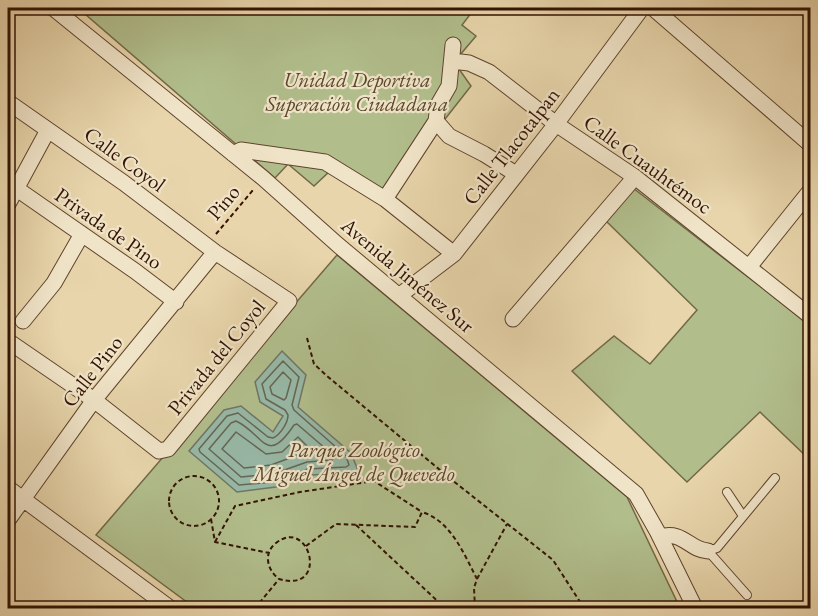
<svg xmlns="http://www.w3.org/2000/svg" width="818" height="616" viewBox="0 0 818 616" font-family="'EB Garamond',serif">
  <rect width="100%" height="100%" fill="#e8d5ab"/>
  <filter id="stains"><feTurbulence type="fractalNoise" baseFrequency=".00333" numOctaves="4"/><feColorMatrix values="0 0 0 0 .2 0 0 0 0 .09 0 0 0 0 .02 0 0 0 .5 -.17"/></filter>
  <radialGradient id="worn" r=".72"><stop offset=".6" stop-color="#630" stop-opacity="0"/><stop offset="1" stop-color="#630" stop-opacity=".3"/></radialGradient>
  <!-- green -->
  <path fill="#b1be8c" stroke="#726847" stroke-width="1.5" d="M 78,8 L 475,8 L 462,25 L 476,36 L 454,62 L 471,86 L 380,202 L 330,171 L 314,186 L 288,164 L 275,178 Z
    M 633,188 L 810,325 L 810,460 L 760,412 L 687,482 L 572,371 L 614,336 L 650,364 L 697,310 L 606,221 Z
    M 337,255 L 627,497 L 680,608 L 195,608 L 96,535 Z"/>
  <!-- water -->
  <path fill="#97b9a7" stroke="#6f7665" stroke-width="1.5" d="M 282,351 L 306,375 L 298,407 L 351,453 L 359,473 L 310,475 L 276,487 L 237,492 L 189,451 L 224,410 L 241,406 L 273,432 L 283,416 L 260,402 L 255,382 Z"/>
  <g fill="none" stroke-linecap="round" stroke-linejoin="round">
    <!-- shore -->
    <path stroke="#656654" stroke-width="1.5" d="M 283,361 L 299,377 L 292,405 L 294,410 L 346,456 L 349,465 L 346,467 L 308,469 L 274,482 L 239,485 L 200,452 L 199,449 L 227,416 L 238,413 L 268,437 L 273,438 C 280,435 288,423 288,415 L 285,410 L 266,399 L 262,384 Z
      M 283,372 L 291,380 L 286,398 L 284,400 L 272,394 L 270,387 Z
      M 236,421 C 264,434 266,467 294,425 L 297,424 L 333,455 L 334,458 L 332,460 L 307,462 L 273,474 L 241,477 L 209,449 L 231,423 Z
      M 236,432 L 266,454 L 282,452 L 298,437 L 311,450 L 271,465 L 244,468 L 222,449 Z"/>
    <defs>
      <path id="lane" d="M 727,492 L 743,516
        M 747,595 L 708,551 L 717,548 L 775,478"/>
      <path id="street" d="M 53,8 L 263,178 L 338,245 L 636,494 L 657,531 L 695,608
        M 653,8 L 810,144
        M 452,61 L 469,63 L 489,72 L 556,124 L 635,177 L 810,316
        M 8,102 L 124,183 L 215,252 L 289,301 L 168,449 L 159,451 L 94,400 L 8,341
        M 436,121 L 449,136 L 484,154 L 516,174
        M 233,154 L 241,150 L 325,162 L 385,199 L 454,254
        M 17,189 L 135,271 L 176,302
        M 385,199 L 436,121 L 438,105 L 449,86 L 453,45
        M 8,204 L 48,130
        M 749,267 L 810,191
        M 400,295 L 454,254 L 556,124 L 642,8
        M 513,319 L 635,177
        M 23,321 L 54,283 L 82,234
        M 8,488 L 170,608
        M 8,520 L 94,400 L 215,252
        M 660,537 C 683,530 689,550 708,551"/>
    </defs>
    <!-- lane casing -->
    <use href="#lane" stroke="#60432c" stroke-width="10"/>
    <!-- street casing -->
    <use href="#street" stroke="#60432c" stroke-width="17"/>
    <!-- path -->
    <path stroke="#331202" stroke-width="2" stroke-dasharray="4.5 3" stroke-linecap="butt" d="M 8,20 L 16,8
      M 216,234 L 253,190
      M 307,338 L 314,364 L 327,376 L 452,480 L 553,560 L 584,608
      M169 501a25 25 0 1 1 50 0a25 25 0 1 1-50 0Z
      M 211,519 L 215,542 L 269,553
      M 356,525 L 445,608
      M 215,542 L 235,506 L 300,492 L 374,481 L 422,512
      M 306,546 L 336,524 L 415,527 L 422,512 C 451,521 464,554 477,579 L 474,588 L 475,608
      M 477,579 L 507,524
      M 260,608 L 257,606 L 279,579 C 330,594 310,516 276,543 C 263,553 267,570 279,579"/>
    <!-- lane -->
    <use href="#lane" stroke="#f0e4c8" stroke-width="8"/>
    <!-- street -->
    <use href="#street" stroke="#f0e4c8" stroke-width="15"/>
  </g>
  <g text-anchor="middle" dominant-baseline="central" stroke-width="4.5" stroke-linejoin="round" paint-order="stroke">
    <!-- park labels -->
    <g font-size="21" font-style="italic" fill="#59462b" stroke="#f0e4c8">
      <text x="357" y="79">Unidad Deportiva<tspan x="357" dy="24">Superación Ciudadana</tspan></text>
      <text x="354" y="449">Parque Zoológico<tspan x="354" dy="24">Miguel Ángel de Quevedo</tspan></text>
    </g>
    <!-- street labels -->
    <g font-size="21" fill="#331202" stroke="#f0e4c8">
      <text transform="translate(511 146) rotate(-52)">Calle Tlacotalpan</text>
      <text transform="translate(125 159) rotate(36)">Calle Coyol</text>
      <text transform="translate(648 164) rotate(36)">Calle Cuauhtémoc</text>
      <text transform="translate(223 202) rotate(-50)">Pino</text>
      <text transform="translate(109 228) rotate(35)">Privada de Pino</text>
      <text transform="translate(408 275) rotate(40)">Avenida Jiménez Sur</text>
      <text transform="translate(216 357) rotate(-51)">Privada del Coyol</text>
      <text transform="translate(92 371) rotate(-52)">Calle Pino</text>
    </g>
  </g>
  <!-- margin -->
  <rect width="818" height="616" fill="none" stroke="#e8d5ab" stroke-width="30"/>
  <rect x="9" y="9" width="800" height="598" fill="none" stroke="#331202" stroke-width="3"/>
  <rect x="15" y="15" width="788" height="586" fill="none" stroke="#331202" stroke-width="1.5"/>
  <rect width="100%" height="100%" filter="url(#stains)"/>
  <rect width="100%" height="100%" fill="url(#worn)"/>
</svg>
